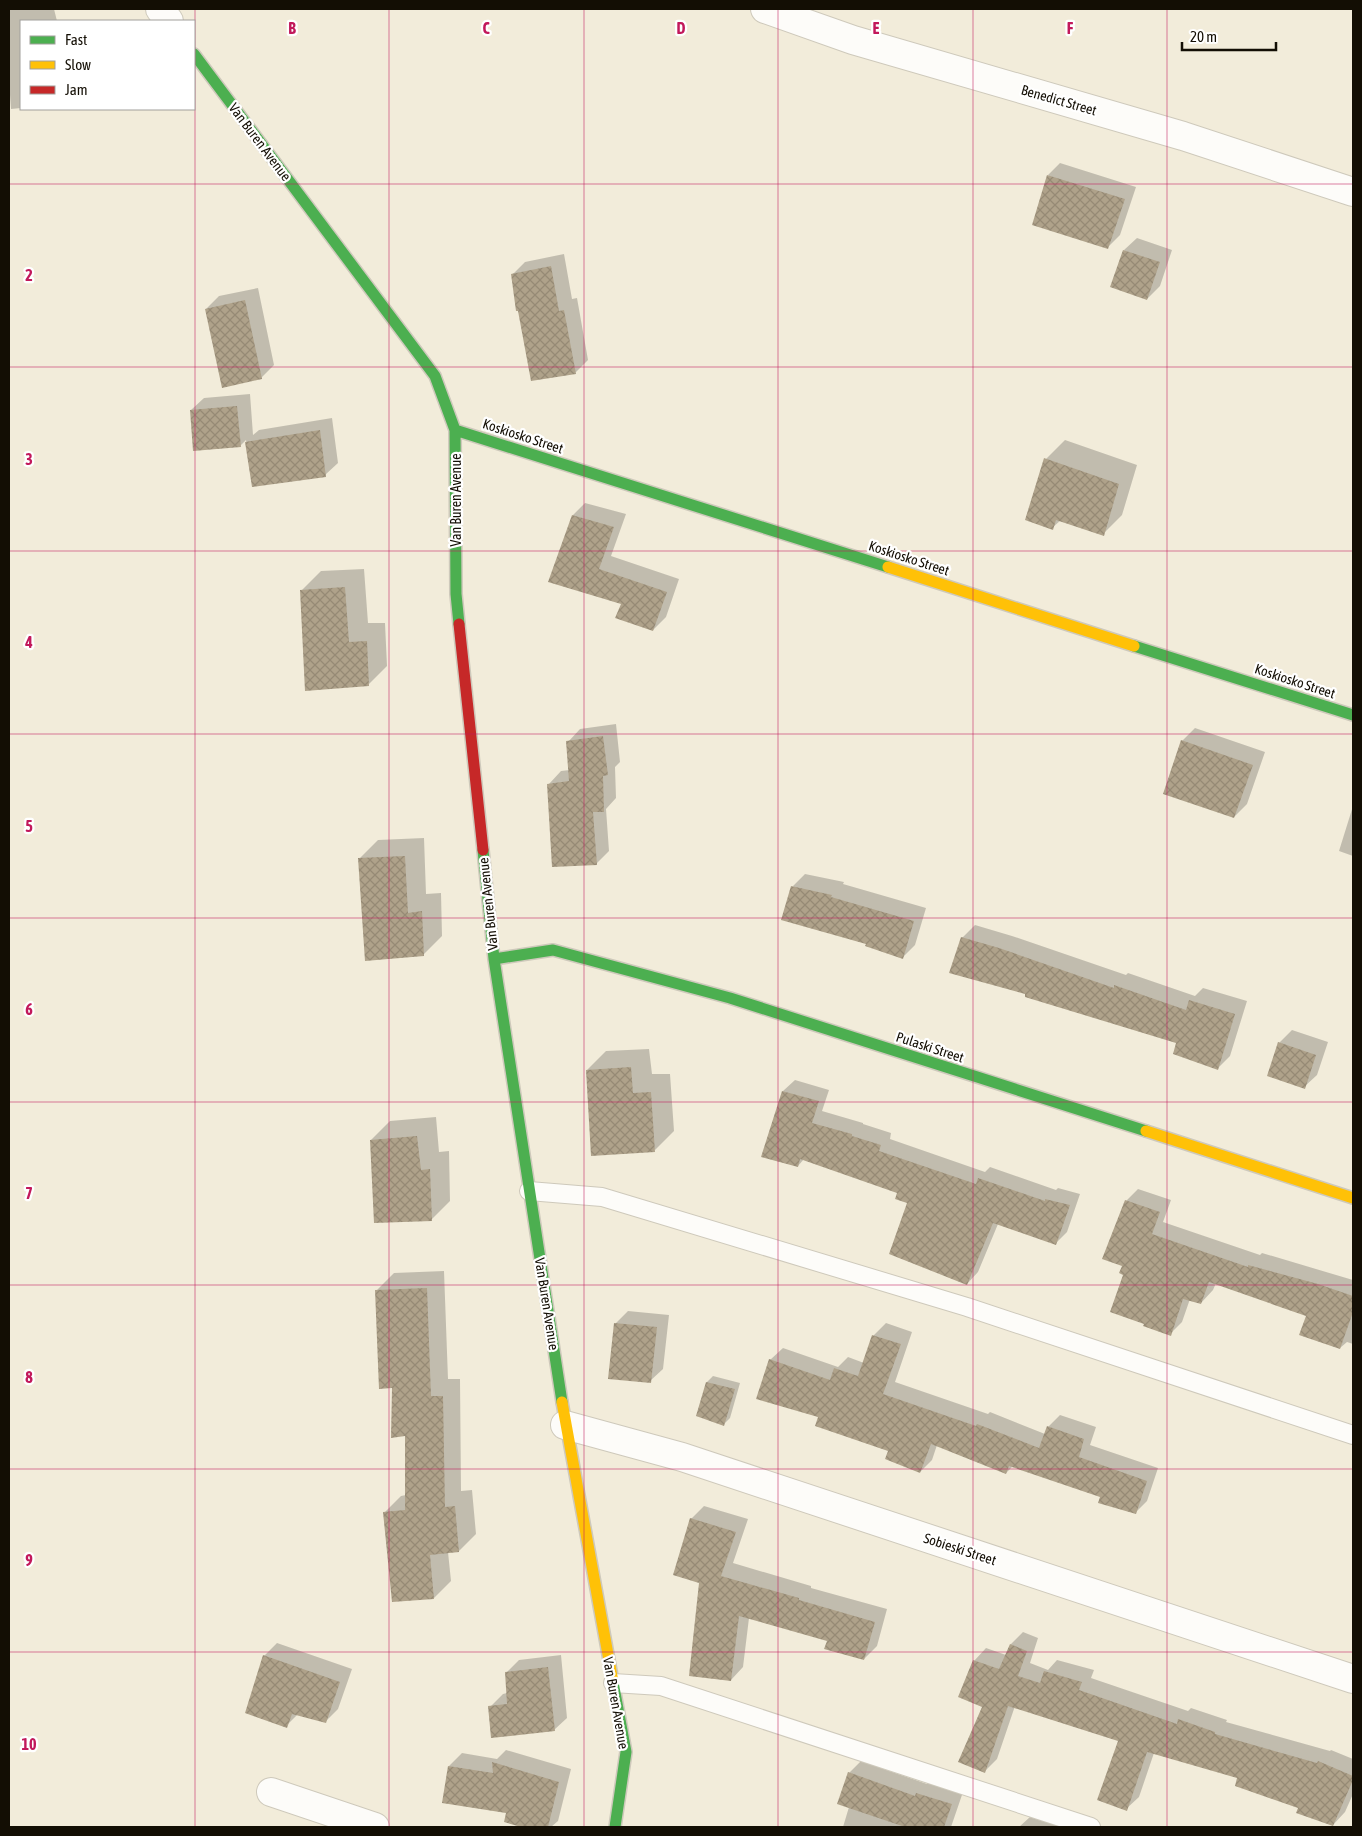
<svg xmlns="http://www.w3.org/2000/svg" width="1362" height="1836" viewBox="0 0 1362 1836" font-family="'Asap Condensed',sans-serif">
  <defs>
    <pattern id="building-cross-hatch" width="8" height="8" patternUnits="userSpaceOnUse" patternTransform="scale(1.25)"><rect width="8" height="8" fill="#afa28a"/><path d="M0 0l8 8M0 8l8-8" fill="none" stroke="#968a75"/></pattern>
  </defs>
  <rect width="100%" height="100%" fill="#f2ecda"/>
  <!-- shadow -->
  <path fill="#0003" d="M 9,9 L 54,9 L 57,21 L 21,21 L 21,108 L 11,109 L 9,81 Z
    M 1060,163 L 1136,187 L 1120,235 L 1107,248 L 1048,175 Z
    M 1137,238 L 1172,250 L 1160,286 L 1147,299 L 1124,250 Z
    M 564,254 L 572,299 L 577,298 L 588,360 L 575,373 L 512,275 L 525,262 Z
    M 258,288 L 274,365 L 261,378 L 206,309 L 219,296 Z
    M 250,394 L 253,435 L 259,430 L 332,418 L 338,463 L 325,475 L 253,485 L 246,440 L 240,446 L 191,410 L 204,398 Z
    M 1065,440 L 1137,465 L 1122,515 L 1103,534 L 1061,520 L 1052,528 L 1046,459 Z
    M 585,503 L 626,514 L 611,556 L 679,579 L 666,617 L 653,630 L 623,603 L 550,581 L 573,515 Z
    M 364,569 L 368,623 L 385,623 L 387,666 L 368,685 L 302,590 L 321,571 Z
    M 616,724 L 620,762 L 615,767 L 616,798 L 606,809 L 609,851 L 596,864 L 549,784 L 561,771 L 570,770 L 568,742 L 580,729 Z
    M 1195,728 L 1265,752 L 1247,804 L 1234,817 L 1182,741 Z
    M 1353,806 L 1353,856 L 1339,851 Z
    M 424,838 L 426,894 L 441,893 L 442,936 L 423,955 L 359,859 L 378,840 Z
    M 805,874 L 844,882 L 843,884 L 926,908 L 915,945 L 902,958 L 867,943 L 793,886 Z
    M 975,925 L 1012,936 L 1126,975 L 1128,973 L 1195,996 L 1203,988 L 1247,1001 L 1230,1056 L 1218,1068 L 1178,1042 L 1027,994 L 962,938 Z
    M 1292,1030 L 1328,1042 L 1317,1075 L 1304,1087 L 1279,1043 Z
    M 649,1049 L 652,1074 L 670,1074 L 674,1131 L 655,1150 L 587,1070 L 606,1051 Z
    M 795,1080 L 829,1090 L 822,1111 L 863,1123 L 863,1124 L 891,1133 L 890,1139 L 985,1172 L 990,1167 L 1056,1190 L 1058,1188 L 1080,1194 L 1067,1232 L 1056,1243 L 998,1224 L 978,1272 L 967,1284 L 909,1202 L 899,1192 L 804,1159 L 798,1166 L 763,1156 L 783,1091 Z
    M 436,1117 L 439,1152 L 449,1151 L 450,1201 L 431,1220 L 371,1140 L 390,1121 Z
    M 1138,1189 L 1171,1200 L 1163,1222 L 1260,1255 L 1262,1253 L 1353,1280 L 1353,1344 L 1347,1342 L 1340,1348 L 1307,1315 L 1216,1283 L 1213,1290 L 1201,1303 L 1190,1299 L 1182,1322 L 1170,1334 L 1125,1274 L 1124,1265 L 1126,1201 Z
    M 444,1271 L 448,1379 L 460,1379 L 461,1491 L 472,1490 L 476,1534 L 459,1551 L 448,1552 L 451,1581 L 434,1598 L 393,1600 L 384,1513 L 401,1496 L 406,1495 L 406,1434 L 394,1387 L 376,1291 L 394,1273 Z
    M 628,1311 L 669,1315 L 663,1369 L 650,1381 L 615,1324 Z
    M 886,1323 L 912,1332 L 895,1382 L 988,1414 L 990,1412 L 1045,1434 L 1048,1427 L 1060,1415 L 1096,1427 L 1090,1445 L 1158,1468 L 1147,1501 L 1135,1513 L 1101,1496 L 1013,1466 L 1006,1473 L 937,1445 L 932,1460 L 920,1472 L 890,1451 L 819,1416 L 770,1360 L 783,1348 L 838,1367 L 848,1357 L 864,1363 L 874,1335 Z
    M 713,1376 L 740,1383 L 730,1418 L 724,1424 L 698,1415 L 707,1382 Z
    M 704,1506 L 748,1519 L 733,1563 L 811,1586 L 811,1588 L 887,1609 L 877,1646 L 864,1659 L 829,1640 L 749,1618 L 743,1667 L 731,1680 L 700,1583 L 691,1519 Z
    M 1023,1632 L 1038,1638 L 1030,1663 L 1048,1670 L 1057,1660 L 1094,1670 L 1091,1678 L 1188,1711 L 1191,1708 L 1227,1720 L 1226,1722 L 1330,1751 L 1331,1750 L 1353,1759 L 1353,1794 L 1345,1812 L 1333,1825 L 1239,1777 L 1154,1753 L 1139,1797 L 1126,1809 L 1119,1740 L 1015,1706 L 997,1759 L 985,1771 L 984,1706 L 974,1661 L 986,1648 L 1006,1655 L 1011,1644 Z
    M 277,1643 L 352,1669 L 338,1709 L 325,1722 L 298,1714 L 286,1726 L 264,1656 Z
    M 561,1655 L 567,1718 L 554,1730 L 490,1707 L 503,1694 L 507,1693 L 506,1673 L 519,1660 Z
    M 506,1750 L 571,1769 L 558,1821 L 551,1827 L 525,1827 L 505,1821 L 507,1812 L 443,1802 L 449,1766 L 462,1753 L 497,1759 Z
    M 861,1761 L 927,1784 L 929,1782 L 963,1792 L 951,1827 L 843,1827 L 849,1807 L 849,1773 Z
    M 1030,1817 L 1058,1826 L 1057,1827 L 1019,1827 Z"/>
  <!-- building -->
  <path fill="url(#building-cross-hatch)" d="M 1047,175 L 1125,199 L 1108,249 L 1032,225 Z
    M 1123,250 L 1160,262 L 1147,300 L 1110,287 Z
    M 551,266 L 559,311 L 564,310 L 576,374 L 531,381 L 518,311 L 516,311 L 511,274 Z
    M 245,300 L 262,379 L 222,388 L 205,309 Z
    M 237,406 L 241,447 L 193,451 L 190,410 Z
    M 320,430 L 326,477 L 252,487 L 245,442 Z
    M 1044,458 L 1119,484 L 1104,536 L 1056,520 L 1053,530 L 1025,520 Z
    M 572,515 L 614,527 L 599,569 L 667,592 L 653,631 L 615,618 L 621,604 L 548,582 Z
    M 345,587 L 349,642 L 367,641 L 369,686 L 305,691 L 300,590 Z
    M 603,736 L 608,775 L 603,776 L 604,812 L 593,812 L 597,865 L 552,867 L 547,784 L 569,781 L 566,741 Z
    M 1181,740 L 1253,765 L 1234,818 L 1163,794 Z
    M 405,856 L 408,913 L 422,911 L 424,956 L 365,961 L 358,858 Z
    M 791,886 L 832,895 L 831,897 L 914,921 L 903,959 L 865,946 L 866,944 L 781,920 Z
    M 961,937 L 999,948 L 1114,988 L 1114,985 L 1186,1010 L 1189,1000 L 1235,1014 L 1218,1070 L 1173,1054 L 1176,1043 L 1025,997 L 1025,994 L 949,973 Z
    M 1278,1042 L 1316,1055 L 1305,1089 L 1267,1076 Z
    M 631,1067 L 633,1093 L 651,1092 L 655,1152 L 591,1156 L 586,1070 Z
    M 782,1091 L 819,1101 L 812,1123 L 852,1134 L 852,1136 L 881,1145 L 879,1151 L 976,1184 L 978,1178 L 1045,1201 L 1045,1199 L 1070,1205 L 1056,1245 L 993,1223 L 967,1285 L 889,1254 L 907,1203 L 895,1199 L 897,1193 L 800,1159 L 798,1167 L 761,1157 Z
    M 417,1136 L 421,1170 L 430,1169 L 432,1221 L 374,1223 L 370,1140 Z
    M 1125,1200 L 1160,1212 L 1152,1234 L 1248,1267 L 1248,1265 L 1318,1284 L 1353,1296 L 1353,1312 L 1340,1349 L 1299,1335 L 1306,1316 L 1209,1282 L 1201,1304 L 1183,1299 L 1171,1336 L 1143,1326 L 1144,1324 L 1110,1312 L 1123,1275 L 1119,1273 L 1122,1266 L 1102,1259 Z
    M 427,1288 L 431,1396 L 443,1396 L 445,1507 L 455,1506 L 459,1552 L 430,1555 L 434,1599 L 392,1602 L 383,1512 L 405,1510 L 405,1436 L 391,1438 L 392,1388 L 379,1389 L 375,1290 Z
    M 614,1323 L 657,1327 L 651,1383 L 608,1379 Z
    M 872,1335 L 901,1344 L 883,1394 L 976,1426 L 977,1424 L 1039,1448 L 1047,1426 L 1084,1439 L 1079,1457 L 1147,1481 L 1136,1514 L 1098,1503 L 1100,1497 L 1009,1466 L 1006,1474 L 931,1444 L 920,1473 L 885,1459 L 888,1451 L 815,1426 L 818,1417 L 756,1399 L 769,1359 L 830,1380 L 834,1368 L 858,1376 Z
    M 706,1382 L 735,1389 L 724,1426 L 696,1416 Z
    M 690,1518 L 736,1532 L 721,1576 L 799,1598 L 799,1600 L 875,1622 L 864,1660 L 824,1649 L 827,1641 L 739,1616 L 731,1681 L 689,1676 L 699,1583 L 673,1575 Z
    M 1010,1644 L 1027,1651 L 1018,1676 L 1040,1683 L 1044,1671 L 1082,1682 L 1079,1690 L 1177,1724 L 1178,1719 L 1215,1732 L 1215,1734 L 1317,1763 L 1318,1761 L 1353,1776 L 1353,1780 L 1333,1826 L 1296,1813 L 1298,1808 L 1235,1786 L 1237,1778 L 1147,1752 L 1127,1811 L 1097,1800 L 1118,1741 L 1008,1706 L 985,1773 L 958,1762 L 982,1707 L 958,1697 L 973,1660 L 999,1669 Z
    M 263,1655 L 340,1682 L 326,1723 L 292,1714 L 287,1728 L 245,1713 Z
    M 548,1667 L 555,1731 L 491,1738 L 488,1706 L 507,1704 L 505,1672 Z
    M 492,1762 L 559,1782 L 548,1827 L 521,1827 L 504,1822 L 506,1813 L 442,1803 L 448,1766 L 493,1773 Z
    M 848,1772 L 915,1796 L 916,1793 L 952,1804 L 944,1827 L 905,1827 L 837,1804 Z"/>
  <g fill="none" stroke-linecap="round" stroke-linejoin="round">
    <defs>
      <path id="lane" d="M 529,1191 L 602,1197 L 967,1307 L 1353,1435
        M 613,1683 L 661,1686 L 1091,1827"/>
      <path id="street" d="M 160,9 L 169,21
        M 765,9 L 853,40 L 1183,136 L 1353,192
        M 565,1425 L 682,1457 L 1353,1679
        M 271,1792 L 375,1827"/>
      <path id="fast" d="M 194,54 L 435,376 L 455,430 L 456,594 L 459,624
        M 455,430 L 888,567
        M 1134,646 L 1353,715
        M 483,850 L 494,959 L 562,1402
        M 494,959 L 553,950 L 730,998 L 1146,1131
        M 613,1682 L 626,1752 L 615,1827"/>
      <path id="slow" d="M 888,567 L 1134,646
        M 1146,1131 L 1353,1198
        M 562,1402 L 613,1682"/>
      <path id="jam" d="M 459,624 L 483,850"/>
    </defs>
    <!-- lane casing -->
    <use href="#lane" stroke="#cec9bb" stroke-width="20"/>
    <!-- street casing -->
    <use href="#street" stroke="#cec9bb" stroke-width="30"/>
    <!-- fast casing -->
    <use href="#fast" stroke="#cec9bb" stroke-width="14"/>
    <!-- slow casing -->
    <use href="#slow" stroke="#cec9bb" stroke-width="14"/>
    <!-- jam casing -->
    <use href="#jam" stroke="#cec9bb" stroke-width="14"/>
    <!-- lane -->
    <use href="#lane" stroke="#fdfcf9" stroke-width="18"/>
    <!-- street -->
    <use href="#street" stroke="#fdfcf9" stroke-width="28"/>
    <!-- fast -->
    <use href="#fast" stroke="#4caf50" stroke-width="11"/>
    <!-- slow -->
    <use href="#slow" stroke="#ffc107" stroke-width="11"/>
    <!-- jam -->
    <use href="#jam" stroke="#c62828" stroke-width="11"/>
  </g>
  <!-- grid -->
  <path fill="none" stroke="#c2185b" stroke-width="1" stroke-opacity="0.55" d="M 195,9 L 195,1827M 389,9 L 389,1827M 584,9 L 584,1827M 778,9 L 778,1827M 973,9 L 973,1827M 1167,9 L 1167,1827M 9,184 L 1353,184M 9,367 L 1353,367M 9,551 L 1353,551M 9,734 L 1353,734M 9,918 L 1353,918M 9,1102 L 1353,1102M 9,1285 L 1353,1285M 9,1469 L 1353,1469M 9,1652 L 1353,1652"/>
  <g text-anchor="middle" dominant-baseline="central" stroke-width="4.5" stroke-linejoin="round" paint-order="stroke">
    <!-- street labels -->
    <g font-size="14" fill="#130e04" stroke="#fff">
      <text transform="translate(1059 100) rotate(16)">Benedict Street</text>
      <text transform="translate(260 142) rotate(53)">Van Buren Avenue</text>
      <text transform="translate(523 436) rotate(18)">Koskiosko Street</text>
      <text transform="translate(456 500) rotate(-90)">Van Buren Avenue</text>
      <text transform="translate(909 558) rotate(18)">Koskiosko Street</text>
      <text transform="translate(1295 681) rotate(18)">Koskiosko Street</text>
      <text transform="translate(488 904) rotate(-96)">Van Buren Avenue</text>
      <text transform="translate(930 1047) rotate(18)">Pulaski Street</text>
      <text transform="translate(547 1304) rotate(81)">Van Buren Avenue</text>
      <text transform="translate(960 1549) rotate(18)">Sobieski Street</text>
      <text transform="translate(616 1703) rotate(80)">Van Buren Avenue</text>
    </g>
  </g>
  <g font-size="16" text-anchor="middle" font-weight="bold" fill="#c2185b" stroke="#fff" stroke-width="4.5" stroke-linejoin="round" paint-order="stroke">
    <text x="292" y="34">B</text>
    <text x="486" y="34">C</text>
    <text x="681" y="34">D</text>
    <text x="876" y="34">E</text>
    <text x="1070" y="34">F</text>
    <text x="29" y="281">2</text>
    <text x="29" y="465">3</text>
    <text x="29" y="648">4</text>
    <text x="29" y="832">5</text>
    <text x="29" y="1015">6</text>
    <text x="29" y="1199">7</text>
    <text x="29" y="1383">8</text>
    <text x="29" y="1566">9</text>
    <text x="29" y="1750">10</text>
  </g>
  <!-- border -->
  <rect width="1362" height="1836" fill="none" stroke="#130e04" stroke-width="20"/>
  <!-- legend -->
  <rect x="20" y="20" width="175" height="90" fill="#ffffff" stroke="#a19f9b"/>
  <rect x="30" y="36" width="25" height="8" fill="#4caf50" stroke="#a19f9b"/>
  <text x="65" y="45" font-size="15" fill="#130e04">Fast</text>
  <rect x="30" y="61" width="25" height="8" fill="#ffc107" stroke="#a19f9b"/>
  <text x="65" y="70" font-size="15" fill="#130e04">Slow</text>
  <rect x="30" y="86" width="25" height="8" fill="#c62828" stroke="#a19f9b"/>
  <text x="65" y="95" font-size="15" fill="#130e04">Jam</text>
  <!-- scale -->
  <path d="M1182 42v8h94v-8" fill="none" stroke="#130e04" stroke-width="2.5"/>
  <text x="1190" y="42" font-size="15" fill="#130e04" stroke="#ffffff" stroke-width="4" paint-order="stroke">20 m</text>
</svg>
